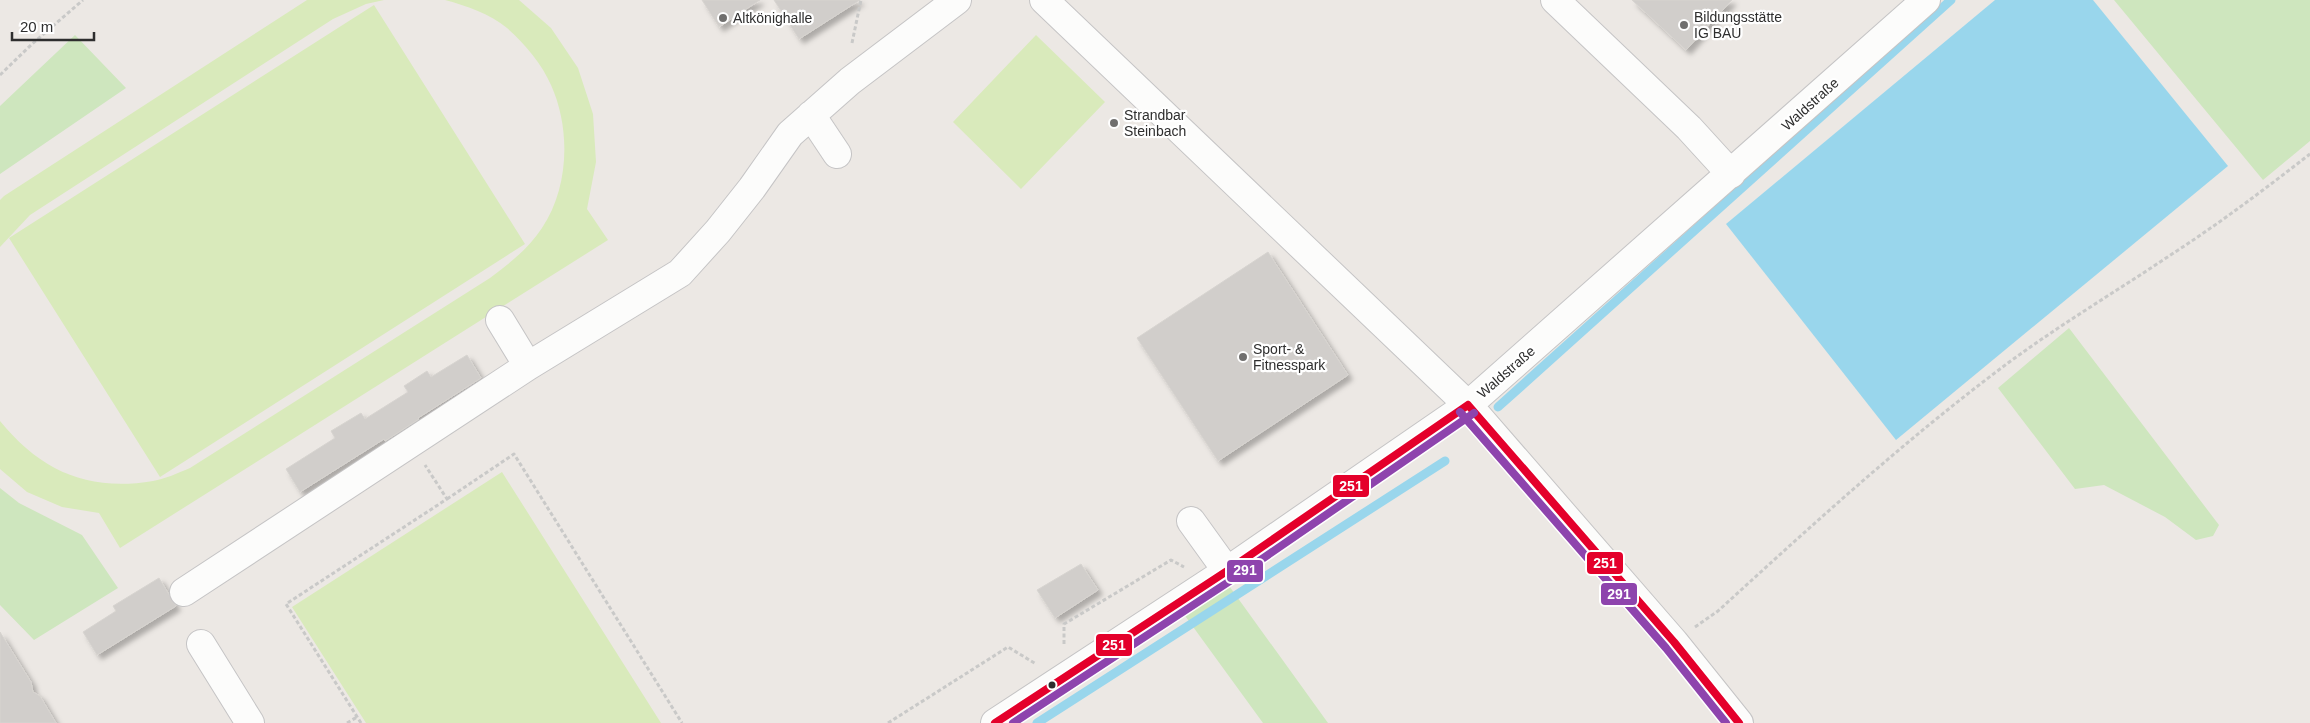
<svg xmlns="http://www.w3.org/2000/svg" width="2310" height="723" viewBox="0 0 2310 723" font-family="Helvetica,sans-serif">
  <defs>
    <filter id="shadow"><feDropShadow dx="4.5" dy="4.5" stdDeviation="2.5" flood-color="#0004"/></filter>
  </defs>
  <rect width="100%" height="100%" fill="#ece8e4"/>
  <!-- green -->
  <path fill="#cee6be" d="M 2114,0 L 2310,0 L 2310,141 L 2263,180 Z
    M 75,35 L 126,88 L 0,174 L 0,106 Z
    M 2069,328 L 2219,525 L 2213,536 L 2196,540 L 2165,517 L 2104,485 L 2075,489 L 1998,388 Z
    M 0,488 L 19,503 L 82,535 L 118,588 L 34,640 L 0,605 Z
    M 1227,583 L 1328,723 L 1263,723 L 1183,613 Z"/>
  <!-- pitch -->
  <path fill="#d9eabb" d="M 307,0 L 384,0 L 366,4 L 333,19 L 30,215 L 0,247 L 0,200 L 4,196 Z
    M 445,0 L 519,0 L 551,28 L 578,68 L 593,114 L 596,162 L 587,209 L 608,240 L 120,548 L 99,513 L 62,507 L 27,492 L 0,469 L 0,421 C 41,471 88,492 153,481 C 165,479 178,473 190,468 L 490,278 C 510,263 528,249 542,228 C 569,188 571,129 551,85 C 542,64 525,44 507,28 C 490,14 467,6 445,0 Z
    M 374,5 L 525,244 L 160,477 L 9,238 Z
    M 1036,35 L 1105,102 L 1021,189 L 953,122 Z
    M 502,472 L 661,723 L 366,723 L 292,607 Z"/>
  <!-- water -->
  <path fill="#99d6ec" d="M 1995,0 L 2093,0 L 2228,166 L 1896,440 L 1726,224 Z"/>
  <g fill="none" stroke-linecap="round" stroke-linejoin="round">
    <!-- stream -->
    <path stroke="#99d6ec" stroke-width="9" d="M 1498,407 L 1951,0
      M 1037,723 L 1445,461"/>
  </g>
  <!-- building -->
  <path fill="#d1cecb" stroke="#d7d4d0" filter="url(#shadow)" d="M 702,0 L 760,0 L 719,27 Z
    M 774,0 L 860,0 L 799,39 Z
    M 1632,0 L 1732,0 L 1686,50 Z
    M 1268,252 L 1348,375 L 1218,461 L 1137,338 Z
    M 467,355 L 481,378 L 418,418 L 419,419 L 385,441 L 384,439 L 300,492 L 286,469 L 335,438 L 331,431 L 361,413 L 365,419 L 408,392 L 404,386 L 427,371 L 431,377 Z
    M 1081,564 L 1098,590 L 1055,618 L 1037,590 Z
    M 159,578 L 176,606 L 97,655 L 83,632 L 116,611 L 113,606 Z
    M 0,632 L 31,682 L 33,692 L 40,696 L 56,723 L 0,723 Z"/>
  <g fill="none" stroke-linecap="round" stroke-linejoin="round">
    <defs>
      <path id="minor" d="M 1044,0 L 1468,405 L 1674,642 L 1739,723
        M 1555,0 L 1689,128 L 1731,174
        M 811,115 L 837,154
        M 500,320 L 528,366
        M 1191,521 L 1227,571
        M 184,592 L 528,366 L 680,273 L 718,231 L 752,188 L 790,134 L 850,81 L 957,0
        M 201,644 L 250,723
        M 995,723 L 1227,571 L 1468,405 L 1926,0"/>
    </defs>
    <!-- minor casing -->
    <use href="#minor" stroke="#c5c4c5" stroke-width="30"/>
    <!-- path -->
    <path stroke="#c9c9c8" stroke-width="3" stroke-dasharray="4 2.5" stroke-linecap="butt" d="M 852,43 L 861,0
      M 0,75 L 32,44 L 83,0
      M 447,499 L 514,454 L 682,723
      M 1695,627 L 1718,611 C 1811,526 1906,439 2008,363 C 2061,324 2117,291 2172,254 C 2220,223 2265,189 2310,154
      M 1064,644 L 1064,624 L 1171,560 L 1184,567
      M 347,723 L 357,717
      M 361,723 L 286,604 L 447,499 L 425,465
      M 888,723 L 1008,647 L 1036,664"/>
    <!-- minor -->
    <use href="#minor" stroke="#fcfcfb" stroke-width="28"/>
    <defs>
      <path id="bus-1" d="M 1468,405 L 1674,642 L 1739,723
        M 995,723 L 1227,571 L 1468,405"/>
      <path id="bus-2" d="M 1460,412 L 1666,648 L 1726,723
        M 1013,723 L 1233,579 L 1474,413"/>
    </defs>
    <!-- bus-1 casing -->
    <use href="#bus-1" stroke="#fff" stroke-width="11"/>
    <!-- bus-2 casing -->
    <use href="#bus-2" stroke="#fff" stroke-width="11"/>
    <!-- bus-1 -->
    <use href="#bus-1" stroke="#e4002b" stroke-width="8"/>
    <!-- bus-2 -->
    <use href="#bus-2" stroke="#8e44ad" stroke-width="8"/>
  </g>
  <!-- markers -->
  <g fill="#706f6e" stroke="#fff" stroke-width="2">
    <circle cx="723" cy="18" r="5"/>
    <circle cx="1684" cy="25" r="5"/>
    <circle cx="1114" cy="123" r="5"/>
    <circle cx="1243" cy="357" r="5"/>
  </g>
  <circle fill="#2e2e2e" stroke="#fff" stroke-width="2" cx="1052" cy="685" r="4.5"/>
  <g text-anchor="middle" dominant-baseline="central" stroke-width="4.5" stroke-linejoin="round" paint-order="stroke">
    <!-- poi labels -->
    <g font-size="14" fill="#2e2e2e" stroke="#fff" text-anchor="start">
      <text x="1694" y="17">Bildungsstätte<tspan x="1694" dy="16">IG BAU</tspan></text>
      <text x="733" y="18">Altkönighalle</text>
      <text x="1124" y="115">Strandbar<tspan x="1124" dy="16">Steinbach</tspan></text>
      <text x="1253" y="349">Sport- &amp;<tspan x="1253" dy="16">Fitnesspark</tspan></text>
    </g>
    <!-- street labels -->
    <g font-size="14" fill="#2e2e2e" stroke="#fff">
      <text transform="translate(1810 104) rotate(-42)">Waldstraße</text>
      <text transform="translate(1506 372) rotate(-41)">Waldstraße</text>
    </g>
  </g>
  <g stroke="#fff" stroke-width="2">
    <rect x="1332" y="474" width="38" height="24" rx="5" fill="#e4002b"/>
    <rect x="1586" y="551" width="38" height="24" rx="5" fill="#e4002b"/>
    <rect x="1226" y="559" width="38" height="24" rx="5" fill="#8e44ad"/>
    <rect x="1600" y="582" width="38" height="24" rx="5" fill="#8e44ad"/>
    <rect x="1095" y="633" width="38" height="24" rx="5" fill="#e4002b"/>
  </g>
  <g font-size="14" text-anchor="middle" font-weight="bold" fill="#fff">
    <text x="1351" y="491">251</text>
    <text x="1605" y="568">251</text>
    <text x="1245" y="575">291</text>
    <text x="1619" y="599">291</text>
    <text x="1114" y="650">251</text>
  </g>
  <!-- scale -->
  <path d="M12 32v8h82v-8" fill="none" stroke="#2e2e2e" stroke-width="2.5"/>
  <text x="20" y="32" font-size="15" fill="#2e2e2e" stroke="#ffffff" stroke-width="4" paint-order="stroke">20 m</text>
</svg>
